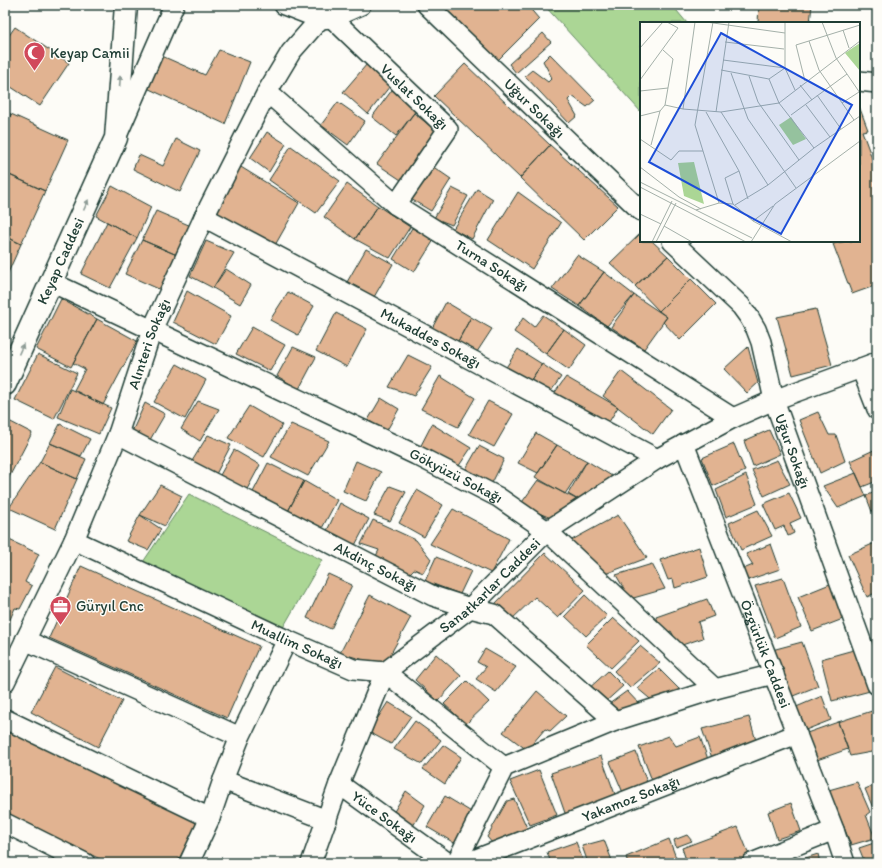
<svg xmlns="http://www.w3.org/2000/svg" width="882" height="868" viewBox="0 0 882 868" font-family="Itim,sans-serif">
  <rect width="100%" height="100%" fill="#fdfcf7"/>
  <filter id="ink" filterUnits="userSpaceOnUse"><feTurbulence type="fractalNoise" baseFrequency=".025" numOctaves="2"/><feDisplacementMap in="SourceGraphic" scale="8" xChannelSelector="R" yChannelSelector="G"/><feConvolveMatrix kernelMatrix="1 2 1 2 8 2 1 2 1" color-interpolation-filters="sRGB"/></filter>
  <g filter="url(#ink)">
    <!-- green -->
    <path fill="#abd695" stroke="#658a64" d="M 544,5 L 672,5 L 687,23 L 641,23 L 641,112 Z
      M 189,494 L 322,560 L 281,631 L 141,565 Z"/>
    <!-- building -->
    <path fill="#e1b391" stroke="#1f3d34" d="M 440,5 L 527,5 L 539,19 L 496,62 Z
      M 759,5 L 812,5 L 810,23 L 758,23 Z
      M 821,5 L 870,5 L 869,9 Z
      M 15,27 L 69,63 L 40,106 L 5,83 L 5,41 Z
      M 543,33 L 551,42 L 516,73 L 509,64 Z
      M 219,50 L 250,62 L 225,124 L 147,88 L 162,56 L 205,75 Z
      M 550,54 L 595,100 L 587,107 L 572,96 L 568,100 L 577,116 L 569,123 L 525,76 L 532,70 L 548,82 L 552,78 L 543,61 Z
      M 367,64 L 390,86 L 368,114 L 343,92 Z
      M 465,64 L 550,145 L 520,178 L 434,96 Z
      M 392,90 L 417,109 L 396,136 L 372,117 Z
      M 338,102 L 365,121 L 348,145 L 321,125 Z
      M 859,106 L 868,130 L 862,131 L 877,172 L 877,285 L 852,294 L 833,244 L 847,241 L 859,241 Z
      M 5,112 L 11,114 L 5,127 Z
      M 414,113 L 439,133 L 404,182 L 377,164 Z
      M 11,114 L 68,140 L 45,191 L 5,173 L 5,127 Z
      M 267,132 L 286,144 L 269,172 L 250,158 Z
      M 176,139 L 200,151 L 180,192 L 133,169 L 139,155 L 163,166 Z
      M 550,145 L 618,206 L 584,240 L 520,178 Z
      M 291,146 L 340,181 L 316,213 L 269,180 Z
      M 236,164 L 299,203 L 274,247 L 209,215 Z
      M 432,166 L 451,179 L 431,211 L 409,198 Z
      M 5,173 L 45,191 L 21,244 L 5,236 Z
      M 347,184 L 378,206 L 355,239 L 324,217 Z
      M 112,186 L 151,207 L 137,238 L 96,216 Z
      M 452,188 L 468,196 L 452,225 L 434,218 Z
      M 477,189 L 493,199 L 472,239 L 453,229 Z
      M 518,192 L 561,223 L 532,269 L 488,240 Z
      M 378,206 L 410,227 L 390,258 L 355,239 Z
      M 156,211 L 191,226 L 177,255 L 142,240 Z
      M 107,222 L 137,238 L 110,288 L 81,274 Z
      M 412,228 L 434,240 L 414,272 L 393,259 Z
      M 641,233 L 641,241 L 652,241 L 668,256 L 635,286 L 610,263 Z
      M 5,236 L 21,244 L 7,275 L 5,274 Z
      M 142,240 L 177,255 L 161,290 L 125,274 Z
      M 206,241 L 234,253 L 213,288 L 190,276 Z
      M 366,249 L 393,264 L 370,304 L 343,289 Z
      M 577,255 L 604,272 L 579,306 L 552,289 Z
      M 668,256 L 691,279 L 659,311 L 635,286 Z
      M 226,269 L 251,285 L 240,304 L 213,288 Z
      M 604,272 L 634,295 L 607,326 L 579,306 Z
      M 691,279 L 716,304 L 680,340 L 663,322 L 667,317 L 659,311 Z
      M 187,291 L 231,316 L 216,344 L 173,322 Z
      M 288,292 L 314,306 L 298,335 L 270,320 Z
      M 634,295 L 667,317 L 644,349 L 611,327 Z
      M 61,299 L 97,319 L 71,367 L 36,349 Z
      M 446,302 L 471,317 L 456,345 L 430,332 Z
      M 816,309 L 832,365 L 793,375 L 777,317 Z
      M 336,313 L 367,329 L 347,367 L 316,351 Z
      M 543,315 L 564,329 L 546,354 L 514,332 L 523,318 L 534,327 Z
      M 471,317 L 492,329 L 475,355 L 456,345 Z
      M 97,319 L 137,341 L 103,405 L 74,390 L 85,369 L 73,363 Z
      M 252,327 L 285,345 L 270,371 L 236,354 Z
      M 564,329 L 586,345 L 569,370 L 546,354 Z
      M 293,347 L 316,357 L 299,389 L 277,376 Z
      M 748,347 L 758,383 L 747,393 L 724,369 Z
      M 518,349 L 542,364 L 528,384 L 503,372 Z
      M 38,354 L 77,373 L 54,419 L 15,400 Z
      M 408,355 L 432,367 L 414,396 L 389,387 Z
      M 177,364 L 206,380 L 185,419 L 154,402 Z
      M 542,364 L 561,377 L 549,394 L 528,384 Z
      M 621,371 L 671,409 L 653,434 L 603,396 Z
      M 440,376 L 475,398 L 458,427 L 421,409 Z
      M 566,377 L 618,407 L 606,427 L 551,398 Z
      M 70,389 L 111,408 L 99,434 L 58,417 Z
      M 381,398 L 399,409 L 386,432 L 368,420 Z
      M 198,401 L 219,409 L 200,441 L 181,429 Z
      M 488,401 L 513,414 L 494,447 L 469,434 Z
      M 145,403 L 165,414 L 147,445 L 131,434 Z
      M 249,406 L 282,425 L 264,457 L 228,438 Z
      M 818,412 L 829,435 L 836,435 L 845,461 L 820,473 L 799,420 Z
      M 5,419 L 32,433 L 5,485 Z
      M 60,424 L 90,439 L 81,456 L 50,443 Z
      M 291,424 L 329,441 L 308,476 L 271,457 Z
      M 432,424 L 471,448 L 456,470 L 416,455 Z
      M 769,430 L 780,454 L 753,466 L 744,441 Z
      M 536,433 L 557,445 L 538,473 L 518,463 Z
      M 208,435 L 231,445 L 214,478 L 189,466 Z
      M 50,443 L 86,459 L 77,479 L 40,462 Z
      M 734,444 L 745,471 L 713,486 L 702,458 Z
      M 557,445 L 587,461 L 565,494 L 535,477 Z
      M 479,446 L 504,459 L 490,487 L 463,474 Z
      M 876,449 L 877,451 L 877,481 L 862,487 L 850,461 Z
      M 234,450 L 260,465 L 245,493 L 219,477 Z
      M 777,460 L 790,484 L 764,496 L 752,470 Z
      M 356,461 L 381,472 L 366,501 L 343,491 Z
      M 587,461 L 612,476 L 606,485 L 580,501 L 568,494 Z
      M 40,462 L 77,479 L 55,529 L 9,508 Z
      M 268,463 L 304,481 L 286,515 L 250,498 Z
      M 856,473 L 866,496 L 838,508 L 823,486 Z
      M 746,475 L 757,504 L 726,517 L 716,490 Z
      M 538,480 L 580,501 L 553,519 L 520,505 Z
      M 304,481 L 337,500 L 320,532 L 286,515 Z
      M 160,485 L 182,496 L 165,526 L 140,515 Z
      M 390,486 L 406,492 L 390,521 L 374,515 Z
      M 417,490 L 443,505 L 424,537 L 399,523 Z
      M 877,491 L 877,522 L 876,522 L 866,496 Z
      M 789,493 L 801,518 L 790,523 L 794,533 L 788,536 L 784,526 L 775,530 L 763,504 Z
      M 340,503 L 369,519 L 353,549 L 325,535 Z
      M 453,509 L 509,539 L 491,573 L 430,544 Z
      M 758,510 L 772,536 L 741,550 L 729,523 Z
      M 140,515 L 161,529 L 148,550 L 126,541 Z
      M 618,515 L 647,558 L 605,574 L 570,541 Z
      M 373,520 L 416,540 L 431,559 L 423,573 L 414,569 L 409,574 L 375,558 L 379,550 L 361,544 Z
      M 5,538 L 39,554 L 25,582 L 32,586 L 20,609 L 15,608 L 5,631 Z
      M 877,542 L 877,592 L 867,597 L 848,555 Z
      M 771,544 L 780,569 L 745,581 L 741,570 L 753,565 L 746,554 Z
      M 699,547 L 708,577 L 675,588 L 673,579 L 668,580 L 660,560 Z
      M 545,553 L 585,590 L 558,618 L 535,597 L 509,622 L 491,608 Z
      M 436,557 L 471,571 L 460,594 L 425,581 Z
      M 652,564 L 665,589 L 630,599 L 616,575 Z
      M 81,566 L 259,646 L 227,718 L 49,638 Z
      M 328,574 L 352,585 L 331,629 L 307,618 Z
      M 783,578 L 801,627 L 775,638 L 755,586 Z
      M 830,584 L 843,619 L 812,631 L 798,597 Z
      M 370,595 L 411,617 L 384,666 L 340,653 Z
      M 585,595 L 607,616 L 586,636 L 565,616 Z
      M 707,599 L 714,616 L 698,622 L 703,638 L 679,646 L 671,631 L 665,633 L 656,617 Z
      M 613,618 L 639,641 L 611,668 L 586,645 Z
      M 802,642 L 818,686 L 788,698 L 772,650 Z
      M 640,646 L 660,663 L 630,688 L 614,671 Z
      M 485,649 L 516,667 L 496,692 L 476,679 L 486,667 L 477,662 Z
      M 857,649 L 870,691 L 832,701 L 821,659 Z
      M 436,654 L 461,676 L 438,701 L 415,680 Z
      M 55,667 L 122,701 L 98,747 L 31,712 Z
      M 659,669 L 683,693 L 655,703 L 637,688 Z
      M 608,671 L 623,686 L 603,704 L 587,690 Z
      M 467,681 L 489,702 L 466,724 L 444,704 Z
      M 537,691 L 566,716 L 550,731 L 545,729 L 527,750 L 503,732 Z
      M 627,691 L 642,707 L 616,716 L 605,707 Z
      M 822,696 L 831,720 L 803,731 L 794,708 Z
      M 388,702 L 411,716 L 391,744 L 369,732 Z
      M 875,710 L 877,715 L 877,751 L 850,756 L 838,722 Z
      M 749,717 L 757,744 L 713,761 L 702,729 Z
      M 415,721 L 441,740 L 422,764 L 394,749 Z
      M 838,722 L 848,749 L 817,760 L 804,734 Z
      M 5,726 L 198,822 L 177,863 L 108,863 L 5,812 Z
      M 669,736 L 676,746 L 700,737 L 709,762 L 653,783 L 639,747 Z
      M 443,745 L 461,757 L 445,784 L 423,769 Z
      M 636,752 L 648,785 L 624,795 L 610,762 Z
      M 601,756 L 616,797 L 566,816 L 551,773 Z
      M 539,770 L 557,815 L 530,825 L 510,781 Z
      M 857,782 L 870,812 L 866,815 L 875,838 L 851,845 L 841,820 L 837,821 L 825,791 Z
      M 877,784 L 877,814 L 876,815 L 865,789 Z
      M 406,791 L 425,805 L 412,828 L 392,815 Z
      M 445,796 L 473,813 L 456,844 L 427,827 Z
      M 514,799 L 528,830 L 493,844 L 487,837 L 507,801 Z
      M 791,803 L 801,831 L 777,839 L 768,812 Z
      M 738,827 L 750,857 L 733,863 L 687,863 L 682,848 Z
      M 687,835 L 692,841 L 676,847 L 674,840 Z
      M 669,839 L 678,863 L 628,863 L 626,857 Z
      M 604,840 L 613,863 L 588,863 L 582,846 Z
      M 576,842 L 584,863 L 551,863 L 547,852 Z
      M 877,842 L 877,861 L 869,863 L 865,863 L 859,848 Z
      M 818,854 L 820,863 L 790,863 Z"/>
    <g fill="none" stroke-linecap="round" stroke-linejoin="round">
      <defs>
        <g id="minor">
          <path d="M 284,5 L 320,19 L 332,18 L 361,5"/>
          <path id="s1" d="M 427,5 L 641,211"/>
          <path id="s2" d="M 332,18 L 448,129 L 396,205"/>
          <path d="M 859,81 L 877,83"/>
          <path id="s3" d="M 267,92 L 396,205 L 733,418"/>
          <path d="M 119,131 L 174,5"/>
          <path id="s4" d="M 204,217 L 657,459"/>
          <path id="s5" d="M 672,241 L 741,306 L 749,317 L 756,329 L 761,342 L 774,400 L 877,685"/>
          <path id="s6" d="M 51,282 L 416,455 L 498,497 L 547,531 L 715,689"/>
          <path d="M 877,362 L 861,368 L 877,409"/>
          <path id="s7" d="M 118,434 L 433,596 L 470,608 L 494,614 L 615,721"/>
          <path id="s8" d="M 684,444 L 834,830 L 845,863"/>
          <path id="s9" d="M 74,540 L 287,640 L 353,669 L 385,672 L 504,767"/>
          <path d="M 25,640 L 240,737"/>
          <path id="s10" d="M 5,682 L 74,540 L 118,434 L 152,330 L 204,217 L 267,92 L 291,52 L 320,19"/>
          <path d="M 5,719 L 210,818"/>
          <path d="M 223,780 L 327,820"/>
          <path id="s11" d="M 339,784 L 448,863"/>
          <path d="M 5,823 L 85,863"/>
          <path d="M 189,863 L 210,818 L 223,780 L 240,737 L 287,640"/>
          <path id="s12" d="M 311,863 L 339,784 L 385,672 L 470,608 L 547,531 L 657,459 L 733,418 L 774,400 L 861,368"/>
          <path d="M 456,863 L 504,767 L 615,721 L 715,689 L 774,674"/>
          <path id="s13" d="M 466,863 L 797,734"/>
          <path d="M 752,863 L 834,830"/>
        </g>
        <g id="primary">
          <path id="s14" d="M 5,384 L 116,138 L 126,5"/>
        </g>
      </defs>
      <!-- minor casing -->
      <use href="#minor" stroke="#1f3d34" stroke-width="22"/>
      <!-- primary casing -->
      <use href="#primary" stroke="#1f3d34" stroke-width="25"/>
      <!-- minor -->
      <use href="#minor" stroke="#fdfcf7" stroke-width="19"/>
      <!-- primary -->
      <use href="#primary" stroke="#fdfcf7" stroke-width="22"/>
    </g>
    <!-- one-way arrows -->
    <defs><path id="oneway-solid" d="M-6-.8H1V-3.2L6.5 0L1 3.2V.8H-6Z"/></defs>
    <g fill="#8e9c96">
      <use href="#oneway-solid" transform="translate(120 81) rotate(-86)"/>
      <use href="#oneway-solid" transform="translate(86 205) rotate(-66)"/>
      <use href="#oneway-solid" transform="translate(21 349) rotate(-66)"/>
    </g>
  </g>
  <!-- icons -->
  <defs>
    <symbol id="mosque-pin" viewBox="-11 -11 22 30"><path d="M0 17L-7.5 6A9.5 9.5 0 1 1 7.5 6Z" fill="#d1495b" stroke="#fdfcf7"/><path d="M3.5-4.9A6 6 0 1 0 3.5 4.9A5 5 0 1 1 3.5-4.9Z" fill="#fff"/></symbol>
    <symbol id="office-pin" viewBox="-11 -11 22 30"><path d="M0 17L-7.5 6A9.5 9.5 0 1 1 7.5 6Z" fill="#d1495b" stroke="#fdfcf7"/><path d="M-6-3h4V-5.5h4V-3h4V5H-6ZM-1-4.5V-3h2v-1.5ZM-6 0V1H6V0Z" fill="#fff"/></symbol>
  </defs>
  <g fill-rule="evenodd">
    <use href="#mosque-pin" x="22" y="40" width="25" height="34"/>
    <use href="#office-pin" x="48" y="594" width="25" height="34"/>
  </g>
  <g text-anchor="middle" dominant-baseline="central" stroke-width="3" stroke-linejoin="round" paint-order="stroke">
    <!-- poi labels -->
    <g font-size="15" fill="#1f3d34" stroke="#fdfcf7" text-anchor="start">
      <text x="50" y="53">Keyap Camii</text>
      <text x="76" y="606">Güryıl Cnc</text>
    </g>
    <!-- street labels -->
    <g font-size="15" fill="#1f3d34" stroke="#fdfcf7">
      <text stroke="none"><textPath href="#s2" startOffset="114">Vuslat Sokağı</textPath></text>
      <text stroke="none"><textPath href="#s1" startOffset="149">Uğur Sokağı</textPath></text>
      <text stroke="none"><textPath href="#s14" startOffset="135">Keyap Caddesi</textPath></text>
      <text stroke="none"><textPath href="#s3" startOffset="285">Turna Sokağı</textPath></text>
      <text stroke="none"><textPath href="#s4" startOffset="257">Mukaddes Sokağı</textPath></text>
      <text stroke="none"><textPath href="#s10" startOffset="368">Alınteri Sokağı</textPath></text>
      <text stroke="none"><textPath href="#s5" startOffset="250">Uğur Sokağı</textPath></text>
      <text stroke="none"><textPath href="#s6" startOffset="449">Gökyüzü Sokağı</textPath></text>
      <text stroke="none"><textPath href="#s7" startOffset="290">Akdinç Sokağı</textPath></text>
      <text stroke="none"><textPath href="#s12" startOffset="341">Sanatkarlar Caddesi</textPath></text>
      <text stroke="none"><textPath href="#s9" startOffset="246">Muallim Sokağı</textPath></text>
      <text stroke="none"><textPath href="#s8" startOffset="225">Özgürlük Caddesi</textPath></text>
      <text stroke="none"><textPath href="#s13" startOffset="177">Yakamoz Sokağı</textPath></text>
      <text stroke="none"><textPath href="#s11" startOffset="56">Yüce Sokağı</textPath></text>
    </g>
  </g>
  <!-- overview -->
  <g transform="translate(640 22)">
    <rect width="220" height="220" fill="#fdfcf7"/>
    <path d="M 220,21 L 220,49 L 205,31 ZM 151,95 L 166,117 L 153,123 L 139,103 ZM 54,140 L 64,182 L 44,174 L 38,141 Z" fill="#abd695"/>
    <path fill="none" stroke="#a4b0a9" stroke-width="1" d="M 66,0 L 145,11M 73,0 L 55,103 L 79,181M 145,0 L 145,46 L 155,68M 182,0 L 196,36 L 220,71M 203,8 L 209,26M 169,19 L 179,48 L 214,98M 85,20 L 144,27M 0,26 L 23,0M 83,38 L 145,46M 81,48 L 129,57 L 145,46M 91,51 L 108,97 L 156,166M 109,54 L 118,80 L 159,138M 129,57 L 139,81 L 174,126M 0,58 L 38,6 L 27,0M 165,59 L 156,23 L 220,3M 160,63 L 172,78M 0,69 L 28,66M 177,73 L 201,107M 202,81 L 219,70M 25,83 L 43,87 L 55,0M 166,83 L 190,115M 43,87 L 81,90 L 139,81 L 220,19M 66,90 L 99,149 L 108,177M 76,90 L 89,0M 81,90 L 128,163M 151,93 L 207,52M 0,94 L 20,89 L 25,83 L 33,37 L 23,28M 0,117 L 31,138 L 39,129 L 63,129M 11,123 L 20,89M 0,145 L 39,175 L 61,187M 0,160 L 112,216M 0,165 L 106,220M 93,182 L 85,156 L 99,149M 95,183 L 128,163 L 174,126 L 220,94M 56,188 L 79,181 L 93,182 L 113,199 L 152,220M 0,192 L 21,202M 113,199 L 133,184M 24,204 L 52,220M 12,220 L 32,179M 16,220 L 36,181M 111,220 L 135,182 L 220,119"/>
    <path fill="#1d4ed8" fill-opacity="0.15" stroke="#1d4ed8" stroke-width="2" d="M 81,11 L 212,83 L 141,212 L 9,140 Z"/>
    <rect width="220" height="220" fill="none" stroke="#1f3d34" stroke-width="2"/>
  </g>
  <!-- margin -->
  <rect width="882" height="868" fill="none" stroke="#fdfcf7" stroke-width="20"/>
  <rect x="10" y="10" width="862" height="848" fill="none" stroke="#1f3d34" stroke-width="1.5" filter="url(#ink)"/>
</svg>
